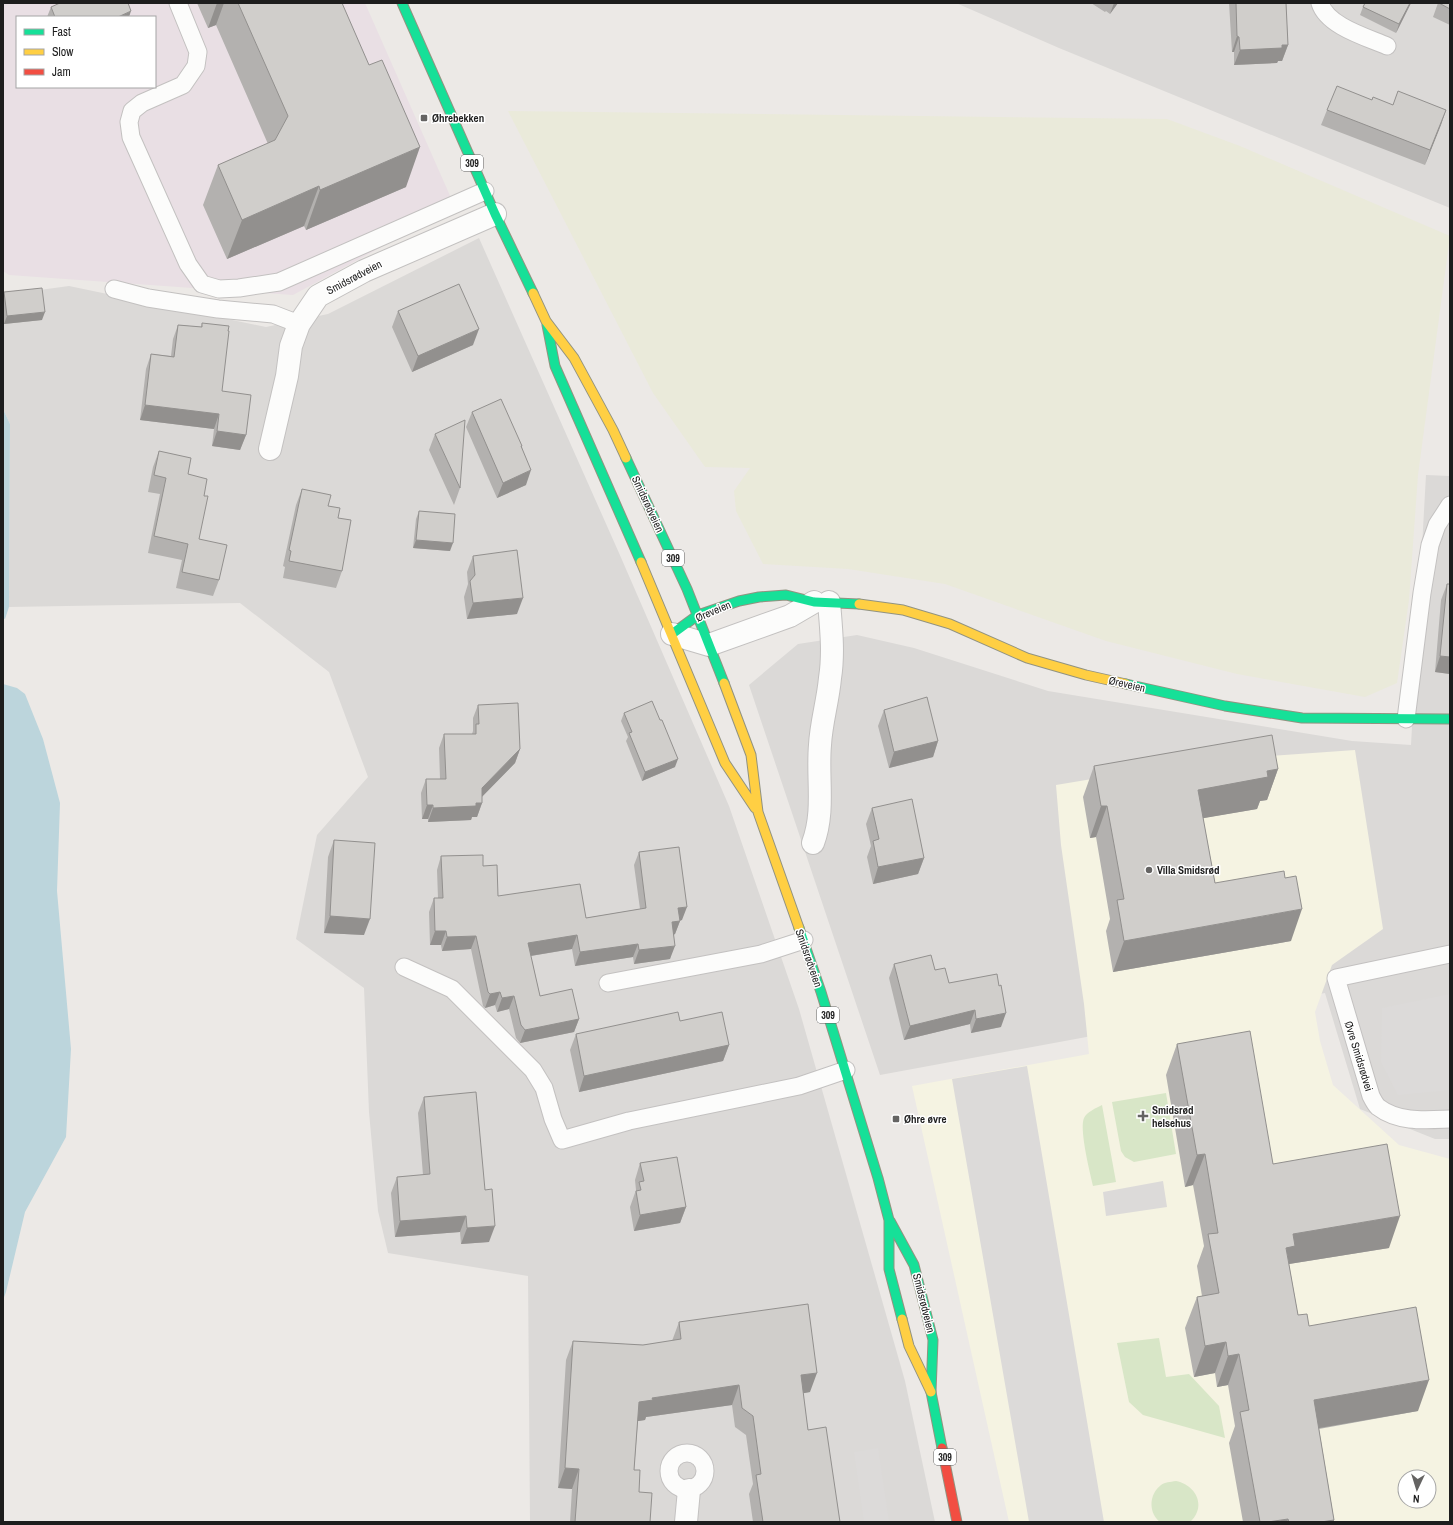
<svg xmlns="http://www.w3.org/2000/svg" width="1453" height="1525" viewBox="0 0 1453 1525" font-family="'Archivo Narrow',sans-serif">
  <rect width="100%" height="100%" fill="#ece9e6"/>
  <!-- residential -->
  <path fill="#dbd9d7" d="M 956,3 L 1450,3 L 1450,208 L 1059,48 Z
    M 479,238 L 619,553 L 729,806 L 799,1009 L 905,1381 L 935,1522 L 530,1522 L 528,1276 L 388,1253 L 378,1211 L 369,1112 L 364,988 L 296,939 L 317,835 L 368,777 L 329,672 L 240,603 L 9,607 L 10,424 L 3,409 L 3,295 L 69,286 L 266,327 L 328,314 Z
    M 1426,475 L 1450,476 L 1450,1139 L 1435,1139 L 1360,1109 L 1325,993 L 880,1075 L 749,685 L 798,644 L 857,635 L 914,648 L 1048,691 L 1352,741 L 1411,745 Z"/>
  <!-- industrial -->
  <path fill="#e9dfe4" fill-rule="evenodd" d="M 3,3 L 365,3 L 455,207 L 293,295 L 9,275 L 3,271 ZM 17,17 L 155,17 L 155,87 L 17,87 Z"/>
  <!-- education -->
  <path fill="#f5f3e2" fill-rule="evenodd" d="M 1355,750 L 1383,929 L 1332,965 L 1315,1012 L 1320,1041 L 1333,1085 L 1399,1145 L 1450,1159 L 1450,1522 L 1009,1522 L 912,1086 L 1089,1054 L 1084,1004 L 1061,845 L 1056,785 L 1200,761 ZM 1405,1477 L 1429,1477 L 1429,1501 L 1405,1501 Z"/>
  <!-- farmland -->
  <path fill="#eaeada" d="M 508,111 L 1167,119 L 1240,146 L 1450,236 L 1418,475 L 1409,600 L 1397,683 L 1365,697 L 1237,674 L 1106,641 L 945,584 L 848,569 L 763,564 L 736,511 L 734,491 L 750,468 L 705,467 L 653,393 Z"/>
  <!-- grass -->
  <path fill="#d8e6c7" d="M 1166,1093 L 1176,1154 L 1134,1162 L 1125,1157 L 1121,1151 L 1112,1102 Z
    M 1102,1105 L 1116,1182 L 1093,1186 C 1090,1173 1079,1129 1084,1118 C 1087,1112 1096,1108 1102,1105 Z
    M 1159,1338 L 1166,1377 L 1189,1374 L 1219,1406 L 1225,1438 L 1143,1415 L 1129,1402 L 1117,1343 Z
    M 1176,1481 C 1196,1485 1207,1506 1190,1522 L 1160,1522 C 1148,1513 1149,1494 1161,1485 C 1165,1482 1170,1482 1176,1481 Z"/>
  <!-- parking -->
  <path fill="#dcdad9" d="M 1450,994 L 1450,1090 L 1398,1095 L 1381,1062 L 1382,1008 Z
    M 1027,1066 L 1104,1522 L 1029,1522 L 952,1079 Z
    M 1163,1181 L 1167,1207 L 1106,1216 L 1103,1192 Z
    M 878,1448 L 889,1522 L 864,1522 L 854,1452 Z"/>
  <!-- water -->
  <path fill="#bcd5dc" d="M 3,409 L 10,424 L 9,607 L 5,619 L 3,618 Z
    M 3,684 L 17,688 L 25,694 L 43,739 L 60,803 L 57,891 L 71,1049 L 66,1137 L 25,1212 L 6,1292 L 3,1300 Z"/>
  <g fill="none" stroke-linecap="round" stroke-linejoin="round">
    <defs>
      <path id="lane" d="M 178,3 L 198,52 L 196,66 L 183,85 L 142,103 L 132,111 L 129,122 L 131,137 L 188,264 L 202,284 L 219,289 L 239,288 L 279,282 L 485,191
        M 1320,3 C 1327,26 1366,37 1387,46
        M 114,289 L 148,298 L 218,309 L 273,314 L 299,324
        M 1406,719 L 1422,593 L 1430,545 L 1437,525 L 1450,505
        M 1450,954 L 1336,978 L 1371,1096 C 1373,1100 1375,1104 1378,1107 C 1399,1123 1426,1120 1450,1119
        M 404,967 L 452,989 L 533,1070 L 544,1088 L 553,1119 L 562,1140 L 629,1121 L 799,1086 L 846,1070
        M 608,983 L 761,954 L 804,940
        M669 1471a18 18 0 1 1 36 0a18 18 0 1 1-36 0Z"/>
      <path id="street" d="M 270,449 L 287,376 L 291,346 L 299,324 L 318,296 L 364,271 L 495,214
        M 672,634 L 709,645 L 790,616 L 814,602
        M 813,843 C 825,811 817,778 820,745 C 821,723 828,701 830,678 C 834,653 831,627 829,602
        M 686,1522 L 689,1490"/>
      <path id="fast" d="M 402,3 L 495,214 L 533,293
        M 547,325 L 555,366 L 641,562
        M 626,458 L 687,589 L 724,683
        M 672,634 L 698,615 L 739,601 L 759,597 L 786,595 L 814,602 L 859,604
        M 1126,684 L 1225,706 L 1302,718 L 1450,719
        M 799,928 L 821,992 L 878,1178 L 889,1220 L 889,1269 L 902,1319
        M 890,1221 L 914,1265 L 933,1340 L 931,1392 L 942,1448"/>
      <path id="slow" d="M 533,293 L 546,321 L 574,358 L 613,430 L 626,458
        M 641,562 L 725,763 L 755,808
        M 859,604 L 903,610 L 950,624 L 1027,658 L 1086,675 L 1126,684
        M 724,683 L 751,755 L 758,812 L 799,928
        M 902,1319 L 909,1346 L 931,1392"/>
      <path id="jam" d="M 942,1448 L 957,1522"/>
    </defs>
    <!-- lane casing -->
    <use href="#lane" stroke="#c3c1c0" stroke-width="19"/>
    <!-- street casing -->
    <use href="#street" stroke="#c3c1c0" stroke-width="24"/>
    <!-- fast casing -->
    <use href="#fast" stroke="#929380" stroke-width="11"/>
    <!-- slow casing -->
    <use href="#slow" stroke="#929380" stroke-width="11"/>
    <!-- jam casing -->
    <use href="#jam" stroke="#929380" stroke-width="11"/>
    <!-- lane -->
    <use href="#lane" stroke="#fcfcfb" stroke-width="17"/>
    <!-- street -->
    <use href="#street" stroke="#fcfcfb" stroke-width="22"/>
    <!-- fast -->
    <use href="#fast" stroke="#16e098" stroke-width="9"/>
    <!-- slow -->
    <use href="#slow" stroke="#ffcf43" stroke-width="9"/>
    <!-- jam -->
    <use href="#jam" stroke="#f24e42" stroke-width="9"/>
  </g>
  <!-- wall -->
  <path fill="#b3b1af" d="M 197,3 L 342,3 L 406,187 L 306,230 L 304,226 L 227,259 L 203,205 L 218,165 L 268,144 L 216,25 L 208,28 Z
    M 1091,3 L 1118,3 L 1110,14 L 1106,11 L 1105,12 Z
    M 1229,3 L 1286,3 L 1288,45 L 1282,61 L 1278,61 L 1277,63 L 1234,65 L 1234,52 L 1232,52 Z
    M 1411,3 L 1396,33 L 1360,15 L 1363,7 Z
    M 1438,3 L 1450,3 L 1450,25 L 1433,17 Z
    M 51,7 L 129,17 L 47,17 Z
    M 1393,105 L 1446,110 L 1425,165 L 1321,125 L 1327,110 Z
    M 4,292 L 42,320 L 4,324 L 3,294 Z
    M 398,311 L 473,345 L 412,372 L 392,327 Z
    M 202,323 L 222,391 L 246,435 L 240,450 L 212,446 L 214,429 L 140,420 L 146,369 L 151,354 L 171,356 L 173,339 L 178,325 L 201,327 Z
    M 472,412 L 522,446 L 522,447 L 526,485 L 497,498 L 466,427 Z
    M 435,434 L 460,488 L 454,505 L 429,450 Z
    M 159,451 L 188,474 L 204,496 L 199,539 L 219,580 L 213,596 L 176,588 L 182,560 L 148,553 L 160,494 L 148,492 L 153,467 Z
    M 302,489 L 328,506 L 338,518 L 342,571 L 336,588 L 283,578 L 285,567 L 283,566 L 296,505 Z
    M 419,511 L 450,551 L 413,548 L 416,519 Z
    M 473,556 L 517,614 L 467,619 L 464,597 L 468,584 L 467,572 Z
    M 1447,584 L 1450,584 L 1450,674 L 1435,672 L 1441,600 Z
    M 478,705 L 520,749 L 515,763 L 482,796 L 482,803 L 477,817 L 472,817 L 471,820 L 428,822 L 428,819 L 422,819 L 421,793 L 426,779 L 440,779 L 439,748 L 444,734 L 472,734 L 473,731 L 473,718 Z
    M 884,710 L 938,741 L 933,757 L 889,768 L 878,726 Z
    M 624,713 L 675,767 L 642,781 L 626,741 L 628,737 L 621,721 Z
    M 1094,766 L 1278,769 L 1267,800 L 1260,801 L 1257,809 L 1203,818 L 1215,883 L 1291,941 L 1113,972 L 1106,931 L 1110,919 L 1096,837 L 1090,838 L 1083,797 Z
    M 872,808 L 924,858 L 918,874 L 873,884 L 867,857 L 871,846 L 866,824 Z
    M 334,840 L 364,935 L 324,933 L 328,857 Z
    M 639,852 L 682,920 L 680,921 L 675,934 L 674,935 L 670,959 L 634,964 L 633,957 L 575,966 L 572,949 L 531,956 L 540,996 L 579,1019 L 574,1032 L 520,1043 L 516,1038 L 509,1009 L 497,1012 L 495,1005 L 485,1008 L 483,1006 L 471,949 L 442,951 L 441,945 L 430,945 L 429,912 L 434,898 L 438,898 L 437,870 L 441,856 L 483,866 L 498,896 L 586,918 L 640,909 L 634,865 Z
    M 894,964 L 935,970 L 949,983 L 1001,1027 L 971,1033 L 970,1024 L 904,1040 L 889,978 Z
    M 680,1021 L 729,1045 L 723,1061 L 579,1092 L 570,1050 L 576,1034 Z
    M 1177,1044 L 1273,1164 L 1389,1248 L 1289,1264 L 1298,1315 L 1309,1326 L 1418,1411 L 1319,1429 L 1334,1520 L 1334,1522 L 1243,1522 L 1229,1443 L 1235,1426 L 1228,1385 L 1217,1387 L 1215,1373 L 1194,1377 L 1185,1328 L 1197,1297 L 1202,1296 L 1197,1266 L 1204,1246 L 1193,1185 L 1185,1187 L 1166,1075 Z
    M 424,1097 L 489,1242 L 461,1244 L 460,1232 L 395,1237 L 391,1193 L 397,1177 L 423,1175 L 418,1113 Z
    M 640,1163 L 686,1207 L 680,1223 L 634,1231 L 630,1207 L 636,1190 L 635,1180 Z
    M 679,1322 L 810,1392 L 803,1393 L 808,1430 L 840,1522 L 753,1522 L 749,1494 L 753,1484 L 746,1435 L 735,1427 L 732,1405 L 646,1417 L 645,1420 L 638,1421 L 634,1470 L 639,1492 L 650,1522 L 570,1522 L 572,1489 L 558,1488 L 566,1360 L 573,1341 L 643,1345 L 672,1341 Z"/>
  <!-- shaded-wall -->
  <path fill="#92908e" d="M 217,3 L 224,3 L 216,25 L 208,28 Z
    M 1114,3 L 1118,3 L 1110,14 Z
    M 1410,3 L 1411,3 L 1396,33 L 1399,24 Z
    M 131,11 L 129,17 L 118,17 Z
    M 1237,36 L 1239,37 L 1234,52 L 1232,52 Z
    M 1282,45 L 1288,45 L 1282,61 L 1278,61 L 1277,63 L 1234,65 L 1240,50 Z
    M 1446,110 L 1441,125 L 1425,165 L 1430,150 Z
    M 420,147 L 406,187 L 306,230 L 320,190 Z
    M 319,186 L 304,226 L 227,259 L 242,220 Z
    M 45,312 L 42,320 L 4,324 L 7,316 Z
    M 479,329 L 473,345 L 412,372 L 418,356 Z
    M 145,405 L 219,414 L 214,429 L 140,420 Z
    M 217,431 L 246,435 L 240,450 L 212,446 Z
    M 531,470 L 526,485 L 497,498 L 503,483 Z
    M 416,540 L 453,543 L 450,551 L 413,548 Z
    M 523,598 L 517,614 L 467,619 L 473,603 Z
    M 1440,656 L 1450,657 L 1450,674 L 1435,672 Z
    M 938,741 L 933,757 L 889,768 L 894,752 Z
    M 520,749 L 515,763 L 477,802 L 482,788 Z
    M 678,759 L 675,767 L 642,781 L 645,772 Z
    M 1278,769 L 1267,800 L 1260,801 L 1257,809 L 1187,821 L 1198,790 L 1267,771 Z
    M 476,803 L 482,803 L 477,817 L 472,817 L 471,820 L 428,822 L 433,808 Z
    M 427,805 L 433,805 L 428,819 L 422,819 Z
    M 1101,806 L 1107,806 L 1096,837 L 1090,838 Z
    M 924,858 L 918,874 L 873,884 L 878,867 Z
    M 687,907 L 682,920 L 673,921 L 678,908 Z
    M 1302,909 L 1291,941 L 1113,972 L 1124,941 Z
    M 330,916 L 370,919 L 364,935 L 324,933 Z
    M 680,921 L 675,934 L 667,935 L 672,922 Z
    M 435,931 L 446,931 L 441,945 L 430,945 Z
    M 577,935 L 572,949 L 524,957 L 528,943 Z
    M 476,936 L 471,949 L 442,951 L 447,937 Z
    M 638,944 L 633,957 L 575,966 L 580,952 Z
    M 675,946 L 670,959 L 634,964 L 639,950 Z
    M 500,992 L 495,1005 L 485,1008 L 490,994 Z
    M 514,996 L 509,1009 L 497,1012 L 502,998 Z
    M 975,1010 L 970,1024 L 904,1040 L 910,1026 Z
    M 1006,1013 L 1001,1027 L 971,1033 L 976,1019 Z
    M 579,1019 L 574,1032 L 520,1043 L 525,1030 Z
    M 729,1045 L 723,1061 L 579,1092 L 584,1076 Z
    M 1205,1154 L 1193,1185 L 1185,1187 L 1197,1155 Z
    M 686,1207 L 680,1223 L 634,1231 L 640,1215 Z
    M 466,1216 L 460,1232 L 395,1237 L 400,1221 Z
    M 1400,1216 L 1389,1248 L 1289,1264 L 1286,1248 L 1293,1234 Z
    M 495,1226 L 489,1242 L 461,1244 L 467,1228 Z
    M 1226,1342 L 1215,1373 L 1194,1377 L 1205,1346 Z
    M 1239,1354 L 1228,1385 L 1217,1387 L 1228,1356 Z
    M 817,1373 L 810,1392 L 794,1395 L 801,1375 Z
    M 1429,1380 L 1418,1411 L 1302,1431 L 1314,1400 Z
    M 739,1385 L 732,1405 L 646,1417 L 645,1420 L 632,1422 L 639,1402 L 652,1398 Z
    M 565,1468 L 579,1469 L 572,1489 L 558,1488 Z
    M 1288,1519 L 1287,1522 L 1268,1522 Z
    M 1334,1520 L 1334,1522 L 1321,1522 Z"/>
  <!-- building -->
  <path fill="#d0cecb" stroke="#92908e" d="M 60,3 L 128,3 L 131,11 L 118,17 L 55,17 L 51,7 Z
    M 238,3 L 342,3 L 369,65 L 382,60 L 420,147 L 320,190 L 319,186 L 242,220 L 218,165 L 275,140 L 288,116 Z
    M 1236,3 L 1286,3 L 1288,45 L 1282,45 L 1282,48 L 1240,50 L 1239,37 L 1237,36 Z
    M 1365,3 L 1410,3 L 1399,24 L 1363,7 Z
    M 1439,3 L 1450,3 L 1450,9 Z
    M 1337,86 L 1372,100 L 1373,97 L 1393,105 L 1398,91 L 1446,110 L 1430,150 L 1327,110 Z
    M 459,284 L 479,329 L 418,356 L 398,311 Z
    M 42,288 L 45,312 L 7,316 L 4,292 Z
    M 202,323 L 229,326 L 228,331 L 229,331 L 222,391 L 251,395 L 246,435 L 217,431 L 219,414 L 145,405 L 151,354 L 174,357 L 178,325 L 202,327 Z
    M 501,399 L 522,446 L 521,446 L 531,470 L 503,483 L 472,412 Z
    M 465,420 L 460,488 L 435,434 Z
    M 159,451 L 191,458 L 188,474 L 207,479 L 204,496 L 208,496 L 199,539 L 227,545 L 219,580 L 182,572 L 188,544 L 154,536 L 166,478 L 154,475 Z
    M 302,489 L 331,495 L 328,506 L 340,508 L 338,518 L 351,520 L 342,571 L 289,561 L 291,551 L 289,550 Z
    M 419,511 L 455,514 L 453,543 L 416,540 Z
    M 517,550 L 523,598 L 473,603 L 470,581 L 475,575 L 473,556 Z
    M 1447,584 L 1450,584 L 1450,657 L 1440,656 Z
    M 927,697 L 938,741 L 894,752 L 884,710 Z
    M 652,701 L 660,720 L 662,720 L 678,759 L 645,772 L 629,733 L 632,732 L 624,713 Z
    M 518,703 L 520,749 L 482,788 L 482,803 L 476,803 L 476,806 L 433,808 L 433,805 L 427,805 L 426,779 L 446,779 L 444,734 L 476,734 L 476,724 L 479,724 L 478,705 Z
    M 1272,735 L 1278,769 L 1267,771 L 1268,777 L 1198,790 L 1215,883 L 1284,871 L 1285,878 L 1296,876 L 1302,909 L 1124,941 L 1117,900 L 1124,899 L 1107,806 L 1101,806 L 1094,766 Z
    M 912,799 L 924,858 L 878,867 L 873,841 L 879,839 L 872,808 Z
    M 334,840 L 375,843 L 370,919 L 330,916 Z
    M 679,847 L 687,907 L 678,908 L 680,921 L 672,922 L 675,946 L 639,950 L 638,944 L 580,952 L 577,935 L 528,943 L 540,996 L 572,989 L 579,1019 L 525,1030 L 521,1025 L 514,996 L 502,998 L 500,992 L 490,994 L 488,992 L 476,936 L 447,937 L 446,931 L 435,931 L 434,898 L 443,898 L 441,856 L 483,855 L 483,866 L 497,865 L 498,896 L 580,884 L 586,918 L 646,908 L 639,852 Z
    M 931,955 L 935,970 L 945,968 L 949,983 L 997,974 L 999,986 L 1001,985 L 1006,1013 L 976,1019 L 975,1010 L 910,1026 L 894,964 Z
    M 678,1012 L 680,1021 L 722,1012 L 729,1045 L 584,1076 L 576,1034 Z
    M 1250,1031 L 1273,1164 L 1387,1144 L 1400,1216 L 1293,1234 L 1295,1246 L 1286,1248 L 1298,1315 L 1307,1314 L 1309,1326 L 1416,1307 L 1429,1380 L 1314,1400 L 1334,1520 L 1321,1522 L 1289,1522 L 1288,1519 L 1268,1522 L 1260,1522 L 1240,1412 L 1249,1410 L 1239,1354 L 1228,1356 L 1226,1342 L 1205,1346 L 1197,1297 L 1219,1293 L 1208,1234 L 1218,1233 L 1205,1154 L 1197,1155 L 1177,1044 Z
    M 476,1092 L 485,1190 L 492,1189 L 495,1226 L 467,1228 L 466,1216 L 400,1221 L 397,1177 L 430,1174 L 424,1097 Z
    M 677,1157 L 686,1207 L 640,1215 L 636,1191 L 641,1190 L 639,1182 L 644,1181 L 640,1163 Z
    M 808,1304 L 817,1373 L 801,1375 L 808,1430 L 826,1427 L 840,1522 L 763,1522 L 756,1475 L 761,1474 L 753,1416 L 742,1408 L 739,1385 L 652,1398 L 653,1400 L 639,1402 L 634,1470 L 640,1470 L 639,1492 L 652,1493 L 650,1522 L 575,1522 L 579,1469 L 565,1468 L 573,1341 L 643,1345 L 681,1339 L 679,1322 Z"/>
  <!-- markers -->
  <g fill="#656463" stroke="#fff" stroke-width="1.5">
    <rect x="420" y="114" width="8" height="8" rx="2"/>
    <circle cx="1149" cy="870" r="4"/>
    <path d="M1141 1110h4v4h4v4h-4v4h-4v-4h-4v-4h4z"/>
    <rect x="892" y="1115" width="8" height="8" rx="2"/>
  </g>
  <g text-anchor="middle" dominant-baseline="central" stroke-width="3" stroke-linejoin="round" paint-order="stroke">
    <!-- shield labels -->
    <g fill="#fff" stroke="#616161" stroke-width="1">
      <rect x="461" y="155" width="22" height="16" rx="3"/>
      <rect x="662" y="550" width="22" height="16" rx="3"/>
      <rect x="817" y="1007" width="22" height="16" rx="3"/>
      <rect x="934" y="1449" width="22" height="16" rx="3"/>
    </g>
    <g font-size="10" font-weight="bold" fill="#1d1d1d">
      <text x="472" y="163">309</text>
      <text x="673" y="558">309</text>
      <text x="828" y="1015">309</text>
      <text x="945" y="1457">309</text>
    </g>
    <!-- poi labels -->
    <g font-size="11" font-weight="bold" fill="#1d1d1d" stroke="#fff" text-anchor="start">
      <text x="432" y="118">Øhrebekken</text>
      <text x="1157" y="870">Villa Smidsrød</text>
      <text x="1152" y="1110">Smidsrød<tspan x="1152" dy="13">helsehus</tspan></text>
      <text x="904" y="1119">Øhre øvre</text>
    </g>
    <!-- street labels -->
    <g font-size="11" fill="#1d1d1d" stroke="#fff">
      <text transform="translate(354 277) rotate(-28)">Smidsrødveien</text>
      <text transform="translate(648 504) rotate(65)">Smidsrødveien</text>
      <text transform="translate(713 611) rotate(-23)">Øreveien</text>
      <text transform="translate(1127 684) rotate(13)">Øreveien</text>
      <text transform="translate(809 958) rotate(71)">Smidsrødveien</text>
      <text transform="translate(1359 1056) rotate(73)">Øvre Smidsrødvei</text>
      <text transform="translate(924 1303) rotate(76)">Smidsrødveien</text>
    </g>
  </g>
  <!-- border -->
  <rect width="1453" height="1525" fill="none" stroke="#1d1d1d" stroke-width="8"/>
  <!-- legend -->
  <rect x="16" y="16" width="140" height="72" fill="#ffffff" stroke="#a5a5a5"/>
  <rect x="24" y="29" width="20" height="6" fill="#16e098" stroke="#a5a5a5"/>
  <text x="52" y="36" font-size="12" fill="#1d1d1d">Fast</text>
  <rect x="24" y="49" width="20" height="6" fill="#ffcf43" stroke="#a5a5a5"/>
  <text x="52" y="56" font-size="12" fill="#1d1d1d">Slow</text>
  <rect x="24" y="69" width="20" height="6" fill="#f24e42" stroke="#a5a5a5"/>
  <text x="52" y="76" font-size="12" fill="#1d1d1d">Jam</text>
  <!-- north arrow -->
  <g transform="translate(1417 1489) rotate(184)"><circle r="19" fill="#ffffff" stroke="#a5a5a5"/>
  <path d="M0-3L7 15L0 10L-7 15Z" fill="#656463"/>
  <text y="-6" font-size="11" font-weight="bold" text-anchor="middle" fill="#1d1d1d">N</text>
  </g>
</svg>
